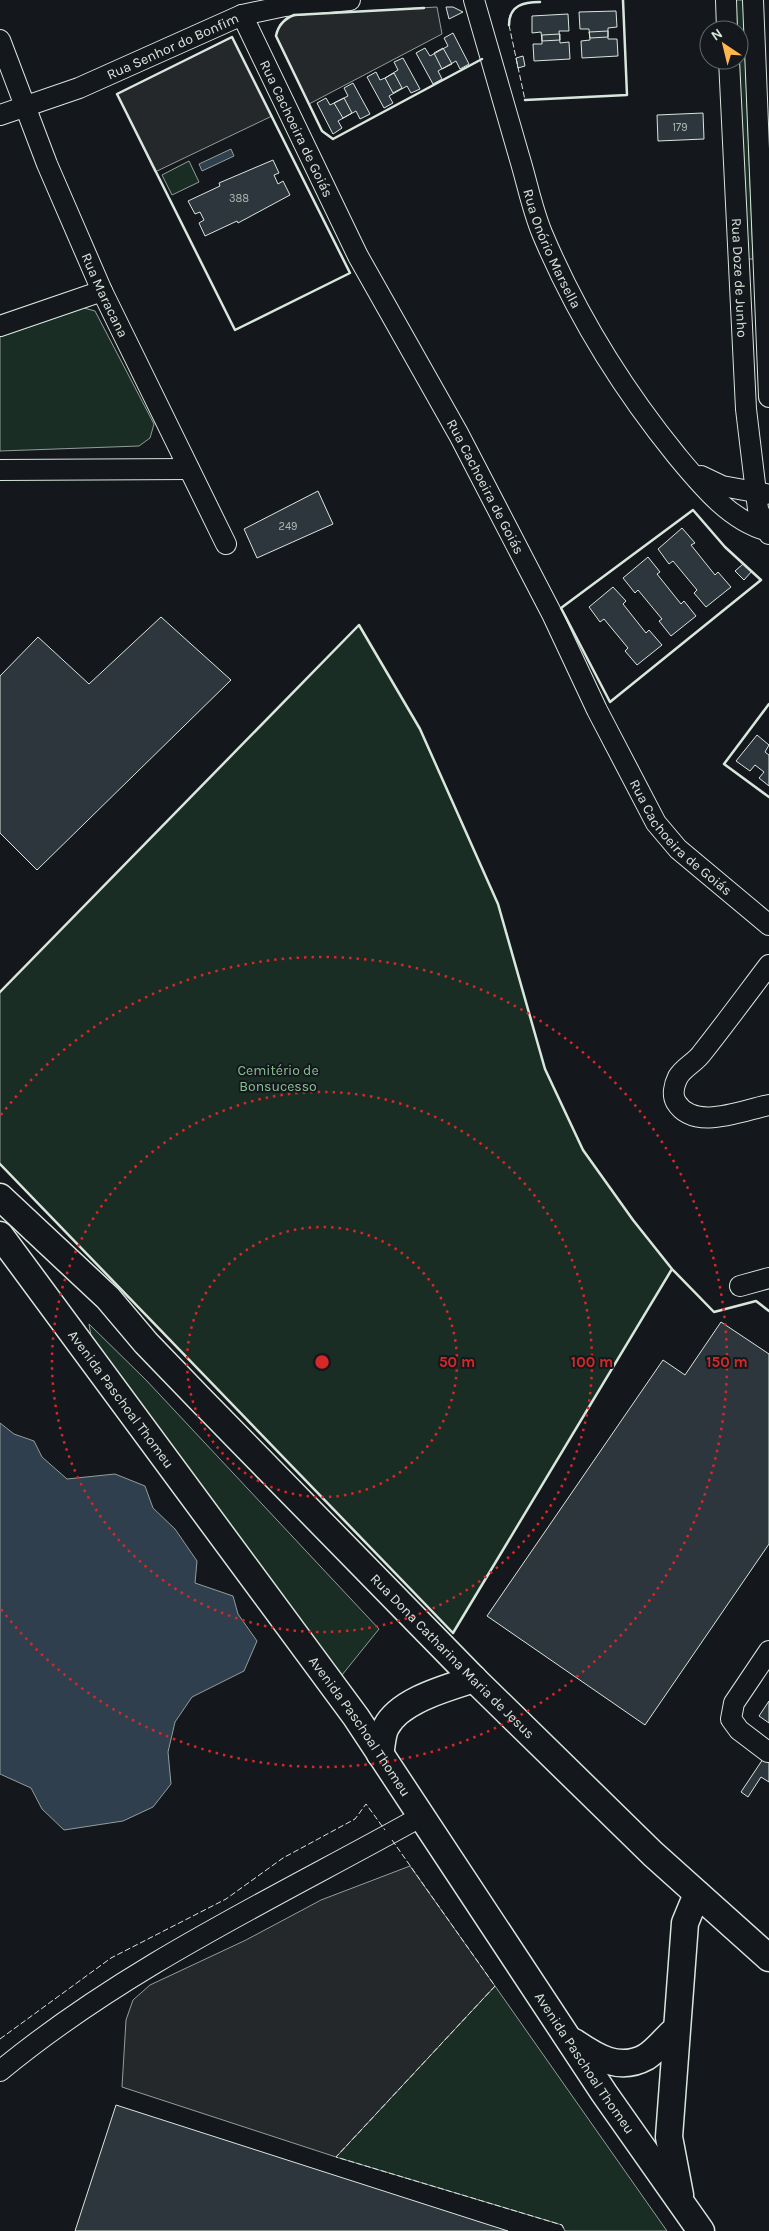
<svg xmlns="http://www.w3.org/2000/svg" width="769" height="2231" viewBox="0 0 769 2231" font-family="Karla,sans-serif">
  <rect width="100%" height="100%" fill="#14181c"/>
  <!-- green -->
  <path fill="#1a2d24" stroke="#939e99" d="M 736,0 L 743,0 L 753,259 L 747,259 Z
    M 189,161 L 199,182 L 172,195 L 162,175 Z
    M 84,308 L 95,311 L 154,424 L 150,438 L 139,446 L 0,451 L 0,337 Z
    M 359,625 L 420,729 L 498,904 L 545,1069 L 583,1150 L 633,1220 L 672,1269 L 453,1633 L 0,1164 L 0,992 Z
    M 89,1324 L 146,1380 L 379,1629 L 342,1675 L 93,1348 Z
    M 495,1986 L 667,2231 L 565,2231 L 562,2225 L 336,2157 Z"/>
  <!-- parking -->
  <path fill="#24282b" stroke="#939e99" d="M 437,7 L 442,34 L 309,104 L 276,36 L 280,24 L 286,18 L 294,15 Z
    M 232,37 L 272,116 L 155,172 L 117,94 Z
    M 410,1866 L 495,1986 L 336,2157 L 122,2087 L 126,2020 L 133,2000 L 150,1985 L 246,1940 L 321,1900 Z"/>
  <!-- water -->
  <path fill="#2f3f4d" stroke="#939e99" d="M 231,149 L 234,156 L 202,171 L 199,164 Z
    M 0,1423 L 14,1434 L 34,1441 L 42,1457 L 67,1479 L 115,1474 L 145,1486 L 153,1508 L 175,1529 L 197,1561 L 195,1583 L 233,1596 L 238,1614 L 257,1641 L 244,1671 L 192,1697 L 175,1722 L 168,1752 L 171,1784 L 153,1807 L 123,1821 L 64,1830 L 42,1809 L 31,1788 L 0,1774 Z"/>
  <!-- building -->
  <path fill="#2c363c" stroke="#d8e6dc" d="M 446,7 L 453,7 L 463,12 L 449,19 Z
    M 616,11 L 617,27 L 608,28 L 608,39 L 617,39 L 618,56 L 582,58 L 581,41 L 590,40 L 589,29 L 580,29 L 579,12 Z
    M 568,14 L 569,31 L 559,31 L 560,43 L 569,42 L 570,59 L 534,61 L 533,44 L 542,44 L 542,41 L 541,32 L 532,33 L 532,16 Z
    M 608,31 L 608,37 L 590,38 L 589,32 Z
    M 453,33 L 469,64 L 460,69 L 456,61 L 438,71 L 442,79 L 433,84 L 416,53 L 425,48 L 430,56 L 448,46 L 444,38 Z
    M 560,34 L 560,40 L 542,41 L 542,35 Z
    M 443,48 L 452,64 L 442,69 L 434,53 Z
    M 523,56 L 525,66 L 518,68 L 516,58 Z
    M 403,58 L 420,89 L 411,93 L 407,86 L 389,96 L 393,103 L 384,108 L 367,77 L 376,72 L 380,80 L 385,78 L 398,70 L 394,62 Z
    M 394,73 L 402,88 L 393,93 L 385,78 Z
    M 353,83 L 370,114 L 360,119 L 356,111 L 338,121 L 342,128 L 333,134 L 317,103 L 326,98 L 330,105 L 348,96 L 344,88 Z
    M 344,98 L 352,113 L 343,118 L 334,103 Z
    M 703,113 L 704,139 L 658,141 L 657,115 Z
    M 273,160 L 279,173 L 274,175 L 278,184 L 283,181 L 290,195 L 238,223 L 237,221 L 205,236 L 199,223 L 204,220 L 200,212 L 195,214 L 188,201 L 220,186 L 219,183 Z
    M 318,491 L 333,524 L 257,558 L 244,529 Z
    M 682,528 L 695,543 L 691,545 L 715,575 L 718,572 L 731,587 L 706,607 L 694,593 L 697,590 L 673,561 L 669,564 L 658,549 Z
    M 648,557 L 660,572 L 657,574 L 681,604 L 684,601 L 696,616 L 671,636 L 659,621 L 662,619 L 638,590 L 635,593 L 623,578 Z
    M 743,564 L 752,571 L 744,580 L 735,571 Z
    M 613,587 L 626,601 L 623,604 L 646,633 L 649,630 L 662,645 L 637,665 L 625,651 L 628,648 L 604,619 L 600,622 L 589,607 Z
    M 161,617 L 231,680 L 37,870 L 0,833 L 0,676 L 38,637 L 89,684 Z
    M 757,735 L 769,745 L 765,752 L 769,755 L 769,786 L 759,778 L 764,772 L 755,765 L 750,771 L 736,761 Z
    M 721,1322 L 769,1354 L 769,1544 L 645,1725 L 487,1616 L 663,1360 L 685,1375 Z
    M 769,1701 L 769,1723 L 759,1716 Z
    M 769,1750 L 769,1782 L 761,1777 L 748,1797 L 741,1792 Z
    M 116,2105 L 508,2231 L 75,2231 Z"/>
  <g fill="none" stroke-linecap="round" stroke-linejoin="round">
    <defs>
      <g id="minor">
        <path id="s1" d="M 474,0 C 489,52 504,104 519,156 C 527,182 532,209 542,233 C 576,314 621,387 677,456 C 701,485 731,522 769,531"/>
        <path d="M 726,0 L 727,30"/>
        <path d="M 753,0 L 769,397"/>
        <path id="s2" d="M 242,15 L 358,256 L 459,435 L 553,616 L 597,710 L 656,823 L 678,849 L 769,925"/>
        <path id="s3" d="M 0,40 L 47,164 L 102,291 L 226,544"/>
        <path id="s4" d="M 729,60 L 746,409 L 758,509 L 769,534"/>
        <path id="s5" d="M 0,115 L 79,88 L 242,15 L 285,6 L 350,0"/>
        <path d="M 0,326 L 102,291"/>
        <path d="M 0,470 L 189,469"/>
        <path d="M 701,476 L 722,486 L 766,494"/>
        <path d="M 769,965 C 747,994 725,1024 702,1053 C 696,1062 684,1067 678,1077 C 674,1085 672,1095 676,1102 C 694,1132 743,1110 769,1105"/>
        <path d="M 740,1286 L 769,1278"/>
        <path d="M 768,1752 L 739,1730 L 731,1719 L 734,1703 L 769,1651"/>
        <path d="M 0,2071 C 127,1966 279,1896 422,1816"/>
      </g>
      <g id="major">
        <path id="s6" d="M 0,1197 L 108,1298 L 146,1343 L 201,1400 L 474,1679 L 653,1854 L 769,1958"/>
        <path id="s7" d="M 0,1235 L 356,1717 L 604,2093 L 701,2231"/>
        <path d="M 380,1754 C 382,1746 382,1734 386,1727 C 400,1700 447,1688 474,1679"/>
        <path d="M 574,2042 C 596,2057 619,2072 646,2057 C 656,2051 666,2038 675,2030"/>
        <path d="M 680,2195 L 669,2137 L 685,1923 L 697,1894"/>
      </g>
    </defs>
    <!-- minor casing -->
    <use href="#minor" stroke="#d8e6dc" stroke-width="22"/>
    <!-- major casing -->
    <use href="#major" stroke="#d8e6dc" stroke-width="29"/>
    <!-- minor -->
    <use href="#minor" stroke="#14181c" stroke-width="20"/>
    <!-- major -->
    <use href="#major" stroke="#14181c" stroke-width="26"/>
    <!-- fence -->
    <path stroke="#d8e6dc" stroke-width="1" stroke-dasharray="6 2.5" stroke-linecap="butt" d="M 509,25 L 525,100
      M 392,1840 L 495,1986 L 336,2157 L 562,2225 L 565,2231
      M 0,2039 L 111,1958 L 226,1899 L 283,1858 L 355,1819 L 366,1804 L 385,1830"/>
    <!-- wall -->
    <path stroke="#d8e6dc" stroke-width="2.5" d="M 424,8 L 294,15 C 284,19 278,25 276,36 L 322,131 L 333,139 L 482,59
      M 509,25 C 509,5 524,2 540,2
      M 232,37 L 350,273 L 235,330 L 117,94 Z
      M 525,100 L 627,95 L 623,0
      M 693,510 L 725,547 L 761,580 L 610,702 L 561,608 Z
      M 769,704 L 724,764 L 769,797
      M 0,992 L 359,625 L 420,729 L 498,904 L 545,1069 L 583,1150 L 633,1220 L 672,1269 L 453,1633 L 0,1164
      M 672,1269 L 714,1312 L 756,1301 L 769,1311"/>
  </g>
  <!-- distance rings -->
  <g fill="none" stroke="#d62828" stroke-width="2.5" stroke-dasharray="2.5 5">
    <circle cx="322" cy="1362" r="135"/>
    <circle cx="322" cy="1362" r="270"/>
    <path d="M1 1115A405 405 0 1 1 1 1609"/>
  </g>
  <g text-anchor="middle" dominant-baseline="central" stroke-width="4" stroke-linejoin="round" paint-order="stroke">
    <!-- number labels -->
    <g font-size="11" fill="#adbab4">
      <text x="680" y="127">179</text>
      <text x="239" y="198">388</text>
      <text x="288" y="526">249</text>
    </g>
    <!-- street labels -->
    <g font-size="14" fill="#d8e6dc" stroke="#14181c">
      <text stroke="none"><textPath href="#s5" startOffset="186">Rua Senhor do Bonfim</textPath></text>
      <text stroke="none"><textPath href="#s2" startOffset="126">Rua Cachoeira de Goiás</textPath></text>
      <text stroke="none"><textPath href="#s1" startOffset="261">Rua Onório Marsella</textPath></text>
      <text stroke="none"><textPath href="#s4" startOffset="218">Rua Doze de Junho</textPath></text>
      <text stroke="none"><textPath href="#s3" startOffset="276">Rua Maracana</textPath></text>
      <text stroke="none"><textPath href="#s2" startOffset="531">Rua Cachoeira de Goiás</textPath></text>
      <text stroke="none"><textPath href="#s2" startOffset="935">Rua Cachoeira de Goiás</textPath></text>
      <text stroke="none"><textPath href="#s7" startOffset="204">Avenida Paschoal Thomeu</textPath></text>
      <text stroke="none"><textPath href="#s6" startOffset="645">Rua Dona Catharina Maria de Jesus</textPath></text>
      <text stroke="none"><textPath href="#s7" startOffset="609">Avenida Paschoal Thomeu</textPath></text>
      <text stroke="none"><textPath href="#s7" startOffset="1014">Avenida Paschoal Thomeu</textPath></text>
    </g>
    <!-- park labels -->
    <g font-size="14" fill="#8ac095" stroke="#14181c">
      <text x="278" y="1070">Cemitério de<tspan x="278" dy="16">Bonsucesso</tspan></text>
    </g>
  </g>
  <circle cx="322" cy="1362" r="8" fill="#d62828" stroke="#14181c" stroke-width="2.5"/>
  <g font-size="15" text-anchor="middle" font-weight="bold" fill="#d62828" stroke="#14181c" stroke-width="4" stroke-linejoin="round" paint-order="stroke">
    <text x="457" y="1367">50 m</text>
    <text x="592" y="1367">100 m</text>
    <text x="727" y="1367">150 m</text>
  </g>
  <!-- north arrow -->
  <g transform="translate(724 45) rotate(325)"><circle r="24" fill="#14181c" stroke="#626a69"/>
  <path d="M0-4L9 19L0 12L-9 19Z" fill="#ffb74d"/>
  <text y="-8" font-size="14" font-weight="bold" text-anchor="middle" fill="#d8e6dc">N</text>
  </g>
</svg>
